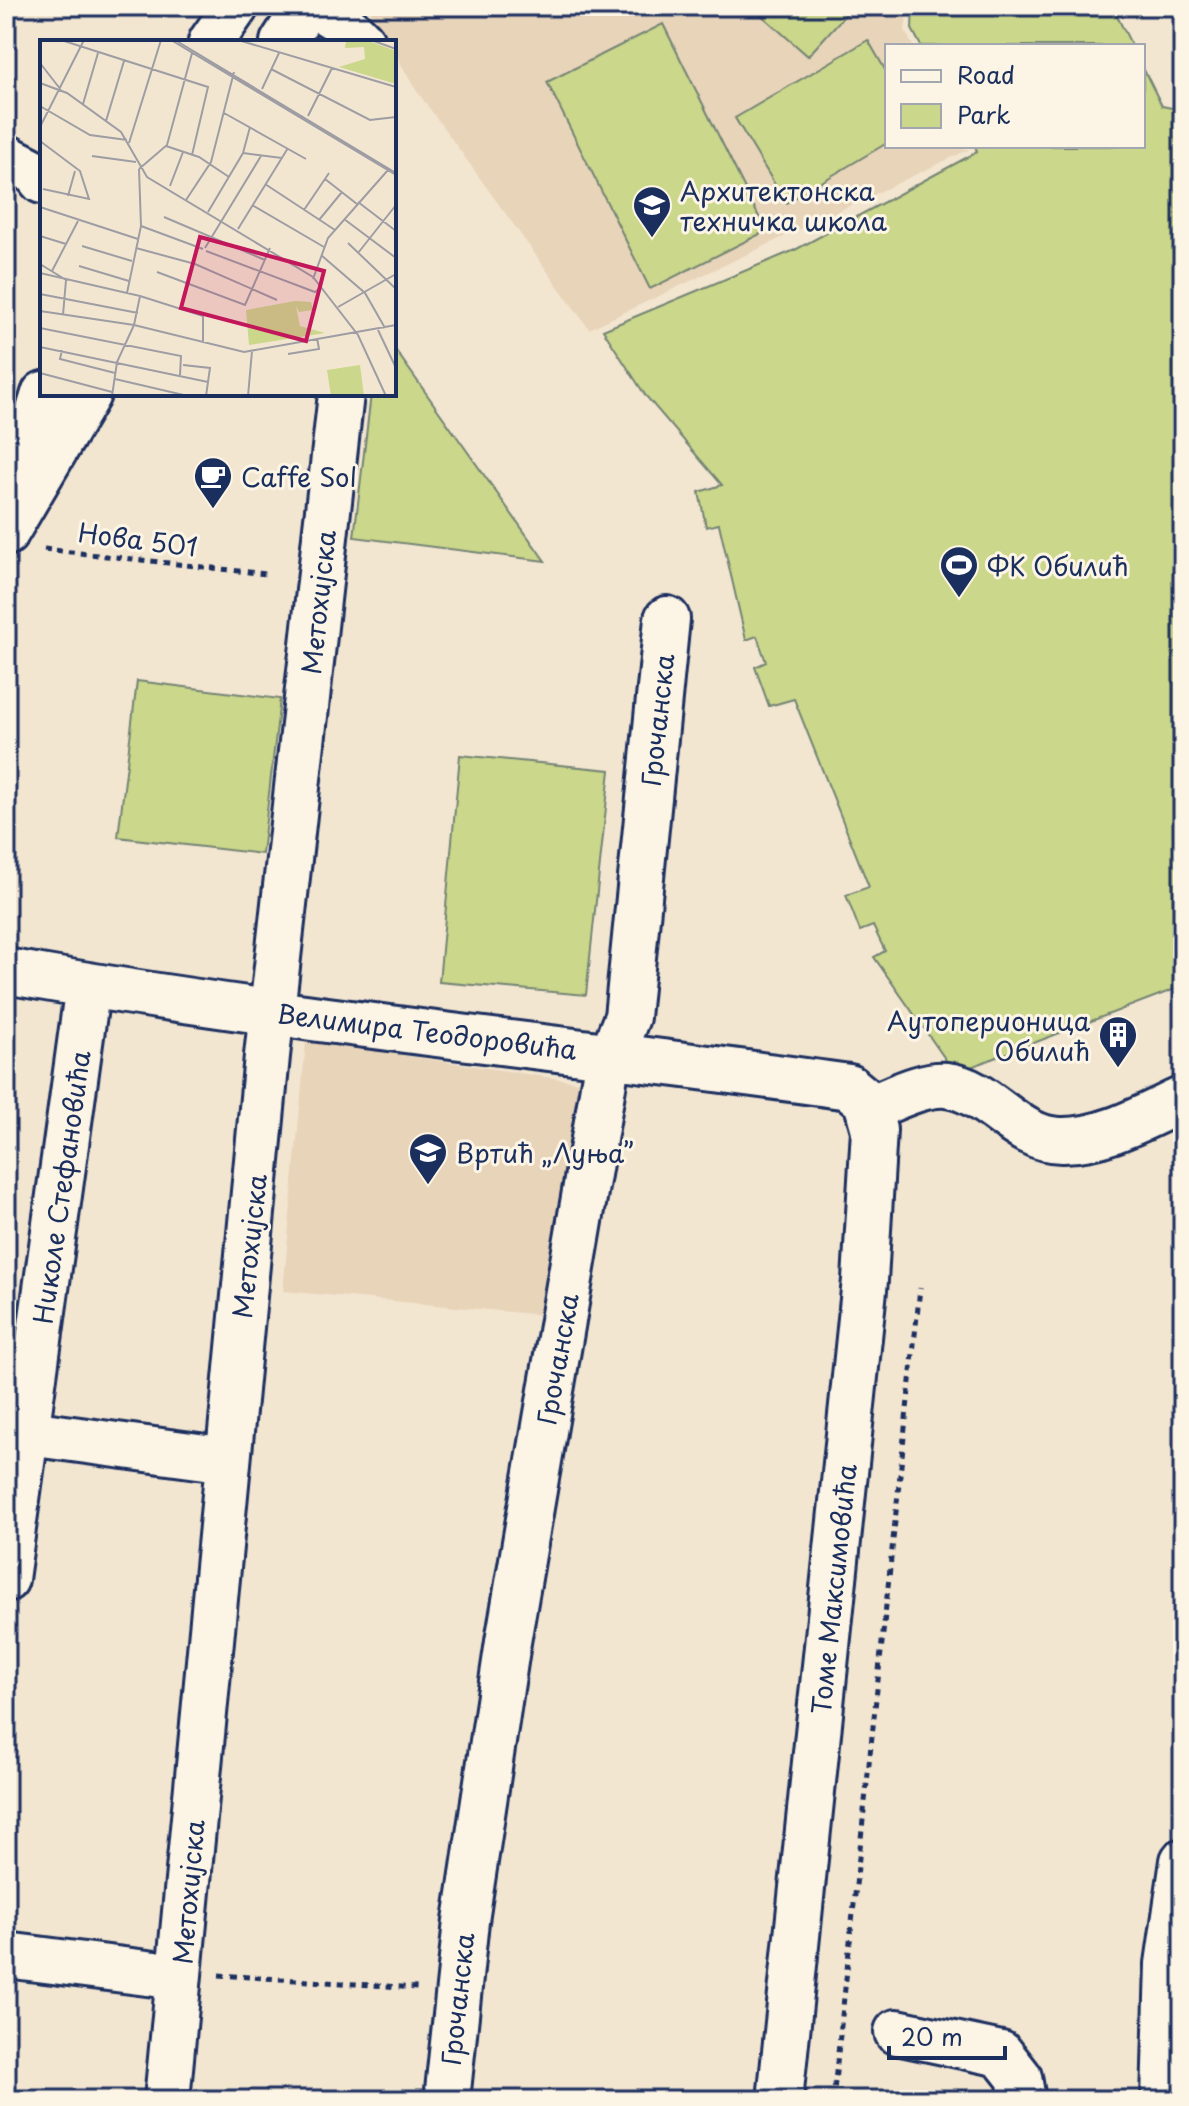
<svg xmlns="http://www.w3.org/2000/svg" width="1189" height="2106" viewBox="0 0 1189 2106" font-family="'Playpen Sans',sans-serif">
  <rect width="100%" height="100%" fill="#f3e6d1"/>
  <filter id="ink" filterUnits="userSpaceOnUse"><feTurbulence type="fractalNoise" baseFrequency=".0125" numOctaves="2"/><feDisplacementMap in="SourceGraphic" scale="16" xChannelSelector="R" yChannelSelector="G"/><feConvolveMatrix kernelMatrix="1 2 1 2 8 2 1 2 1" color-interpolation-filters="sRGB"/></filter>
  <g filter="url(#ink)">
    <!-- built -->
    <path fill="#e8d4b9" d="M 368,6 L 908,6 L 905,31 L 913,46 L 887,46 L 887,146 L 970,149 L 589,329 L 414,87 L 394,52 L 394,42 L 388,42 Z
      M 306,1041 L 580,1082 L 543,1315 L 283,1291 Z"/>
    <!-- green -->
    <path fill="#cbd78a" stroke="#738374" stroke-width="2" d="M 751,6 L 853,6 L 808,56 Z
      M 913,6 L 1112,6 L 1132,46 L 921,46 L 912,29 Z
      M 663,24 L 766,231 L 650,289 L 547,82 Z
      M 868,40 L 887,73 L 887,143 L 786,203 L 735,118 Z
      M 1143,68 L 1162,106 L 1183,110 L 1183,986 L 955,1073 L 874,957 L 885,951 L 873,926 L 860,931 L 846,895 L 869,887 L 794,699 L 769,706 L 755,667 L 766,662 L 757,636 L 746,640 L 719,524 L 706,527 L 699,492 L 722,485 L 645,395 L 603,330 L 795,250 L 977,152 L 975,146 L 1143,146 Z
      M 394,348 L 545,561 L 354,537 L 371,394 L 394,394 Z
      M 137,681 L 280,699 L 262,854 L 118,837 Z
      M 460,755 L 610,770 L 586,995 L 439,982 Z"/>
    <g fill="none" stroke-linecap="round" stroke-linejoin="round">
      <defs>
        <path id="minor" d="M 316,6 L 342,22 L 362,42
          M 6,971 C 285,1021 568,1047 849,1087 L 866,1101 L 874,1130 L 865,1280 L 780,2100
          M 869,1108 C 891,1100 922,1083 946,1085 C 989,1089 1015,1140 1061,1140 C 1103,1141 1146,1116 1183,1099
          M 28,1433 L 228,1460
          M 6,1579 L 88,985
          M 6,1955 L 155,1974
          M 897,2032 L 1001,2054 L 1019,2077 L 1023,2100
          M 167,2100 L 267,1056 L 341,394
          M 447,2100 L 466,1921 L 508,1642 L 606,1069 L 627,1017 L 667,619
          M 1164,2100 L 1168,1964 L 1183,1861"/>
        <path id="major" d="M 211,42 L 236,6
          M 283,42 L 306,6
          M 6,157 L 35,172 L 42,181
          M 18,480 L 44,394
          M 6,533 L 88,394"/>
      </defs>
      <!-- minor casing -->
      <use href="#minor" stroke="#1b2f5e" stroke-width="50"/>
      <!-- major casing -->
      <use href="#major" stroke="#1b2f5e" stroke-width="50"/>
      <!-- path -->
      <path stroke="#1b2f5e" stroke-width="5" stroke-dasharray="6 6" stroke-linecap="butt" d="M 44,549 L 266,574
        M 219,1975 L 417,1988
        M 833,2100 L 920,1288"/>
      <!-- minor -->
      <use href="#minor" stroke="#fcf5e5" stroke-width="44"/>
      <!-- major -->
      <use href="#major" stroke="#fcf5e5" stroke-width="44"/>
    </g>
  </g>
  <!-- icons -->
  <defs>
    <symbol id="school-pin" viewBox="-11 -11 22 30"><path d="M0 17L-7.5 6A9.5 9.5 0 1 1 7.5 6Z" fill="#1b2f5e" stroke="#fcf5e5"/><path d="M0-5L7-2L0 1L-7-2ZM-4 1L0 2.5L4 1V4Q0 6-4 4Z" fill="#fff"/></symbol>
    <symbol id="cafe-pin" viewBox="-11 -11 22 30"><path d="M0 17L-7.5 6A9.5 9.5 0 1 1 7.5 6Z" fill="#1b2f5e" stroke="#fcf5e5"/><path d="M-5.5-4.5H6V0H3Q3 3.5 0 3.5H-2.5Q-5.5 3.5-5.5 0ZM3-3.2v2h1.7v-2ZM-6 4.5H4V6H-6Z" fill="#fff"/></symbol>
    <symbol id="stadium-pin" viewBox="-11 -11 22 30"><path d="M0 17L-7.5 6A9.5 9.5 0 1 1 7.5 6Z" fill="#1b2f5e" stroke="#fcf5e5"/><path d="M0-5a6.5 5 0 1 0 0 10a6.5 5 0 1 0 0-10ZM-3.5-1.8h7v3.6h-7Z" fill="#fff"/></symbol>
    <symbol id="building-pin" viewBox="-11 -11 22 30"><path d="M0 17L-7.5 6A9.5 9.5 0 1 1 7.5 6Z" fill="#1b2f5e" stroke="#fcf5e5"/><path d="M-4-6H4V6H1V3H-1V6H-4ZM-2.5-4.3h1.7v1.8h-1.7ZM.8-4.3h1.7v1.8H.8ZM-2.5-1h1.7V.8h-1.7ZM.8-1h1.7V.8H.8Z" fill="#fff"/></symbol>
  </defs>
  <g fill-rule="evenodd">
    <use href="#school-pin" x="630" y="183" width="44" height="60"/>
    <use href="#cafe-pin" x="191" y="454" width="44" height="60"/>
    <use href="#stadium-pin" x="937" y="543" width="44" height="60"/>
    <use href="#building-pin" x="1096" y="1013" width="44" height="60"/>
    <use href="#school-pin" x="406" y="1130" width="44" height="60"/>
  </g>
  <g text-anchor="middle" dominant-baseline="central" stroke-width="6" stroke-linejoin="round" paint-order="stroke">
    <!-- poi labels -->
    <g font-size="26" fill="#1b2f5e" stroke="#fcf5e5" text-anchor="start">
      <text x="680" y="190">Архитектонска<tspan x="680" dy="30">техничка школа</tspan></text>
      <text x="241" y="476">Caffe Sol</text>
      <text x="987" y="565">ФК Обилић</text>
      <text x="1090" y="1020" text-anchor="end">Аутоперионица<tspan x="1090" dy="30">Обилић</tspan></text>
      <text x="456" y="1152">Вртић „Луња”</text>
    </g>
    <!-- street labels -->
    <g font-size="26" fill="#1b2f5e" stroke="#fcf5e5">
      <text transform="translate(138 539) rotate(7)">Нова 501</text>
      <text transform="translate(318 602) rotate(-84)">Метохијска</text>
      <text transform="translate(657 720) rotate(-84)">Грочанска</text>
      <text transform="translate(427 1031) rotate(7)">Велимира Теодоровића</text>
      <text transform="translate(61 1187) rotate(-82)">Николе Стефановића</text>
      <text transform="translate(249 1246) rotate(-84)">Метохијска</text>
      <text transform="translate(557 1359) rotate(-80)">Грочанска</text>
      <text transform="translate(833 1589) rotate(-84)">Томе Максимовића</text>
      <text transform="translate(188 1892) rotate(-85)">Метохијска</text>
      <text transform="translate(457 1999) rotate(-84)">Грочанска</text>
    </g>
  </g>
  <!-- overview -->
  <g transform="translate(40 40)">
    <rect width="356" height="356" fill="#f3e6d1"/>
    <path d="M 306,0 L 326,0 L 356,11 L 356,44 L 299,27 L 325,19 L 324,7 L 305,8 ZM 255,261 L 271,262 L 273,270 L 259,272 L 256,266 L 260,286 L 285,293 L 209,305 L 206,270 ZM 320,325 L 324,356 L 291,356 L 287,330 Z" fill="#cbd78a"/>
    <path fill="none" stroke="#9d9da3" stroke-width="2" d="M 21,0 L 168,47 L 152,115M 131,0 L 356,135M 135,0 L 356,133M 198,0 L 356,47M 331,0 L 356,9M 0,23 L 21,50M 231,29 L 330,80 L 356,77M 0,43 L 27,53 L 81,92 L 107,137 L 273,237 L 318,295 L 346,356M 222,49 L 239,13M 43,64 L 58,13M 0,66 L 50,95 L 87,100M 184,73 L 266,119M 268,76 L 292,28M 66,81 L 84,21M 0,87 L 44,0M 0,101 L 40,131 L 49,159 L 3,149M 89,103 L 121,0M 126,106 L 159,117 L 189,137M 203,113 L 242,118M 52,116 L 96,122M 99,129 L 127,105 L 152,13M 285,139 L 317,164M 225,144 L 295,190M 130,146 L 143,112M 28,156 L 35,131M 146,160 L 171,122 L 194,32M 318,162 L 356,191M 212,165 L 284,207M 0,167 L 98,199M 264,170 L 289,133M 168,172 L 203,113 L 210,87M 124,177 L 225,220M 304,179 L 356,218M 279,180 L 302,152M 101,186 L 163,209M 198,189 L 248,108M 0,196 L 26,204M 308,203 L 356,249M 42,206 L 92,221M 96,208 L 155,224 L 237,260M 165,208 L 221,116M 166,211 L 275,252 L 279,249M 318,213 L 356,165M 281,215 L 325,253 L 345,288M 0,224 L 26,240 L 23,275M 39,226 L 89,241M 12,231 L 38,181M 117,232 L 205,265 L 230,208M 0,233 L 100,256 L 94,285M 273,239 L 288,198 L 348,130M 87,253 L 101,186 L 99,129M 0,254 L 98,273M 100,256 L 163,276 L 163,302M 298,267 L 356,234M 0,271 L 94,285 L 204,312 L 356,285M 0,288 L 141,316 L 140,335M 338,290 L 356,328M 0,307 L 168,342M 22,310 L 20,319 L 75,333M 248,314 L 279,309 L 277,298M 143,325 L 170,328 L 166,356M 0,333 L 72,352M 75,339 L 148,356M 72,356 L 77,322 L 94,285M 208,356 L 212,311"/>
    <path fill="#c2185b" fill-opacity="0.15" stroke="#c2185b" stroke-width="4" d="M 160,197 L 284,231 L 266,301 L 141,268 Z"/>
    <rect width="356" height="356" fill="none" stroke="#1b2f5e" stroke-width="4"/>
  </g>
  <!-- margin -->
  <rect width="1189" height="2106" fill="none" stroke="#fcf5e5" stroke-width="32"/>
  <rect x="16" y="16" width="1157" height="2074" fill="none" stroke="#1b2f5e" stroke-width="3" filter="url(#ink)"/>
  <!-- legend -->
  <rect x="885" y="44" width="260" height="104" fill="#fcf5e5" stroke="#a2a6af" stroke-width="2"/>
  <rect x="901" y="70" width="40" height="12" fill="#fcf5e5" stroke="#a2a6af" stroke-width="2"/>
  <text x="957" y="84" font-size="24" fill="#1b2f5e">Road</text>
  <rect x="901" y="104" width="40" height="24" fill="#cbd78a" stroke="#a2a6af" stroke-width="2"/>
  <text x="957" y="124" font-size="24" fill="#1b2f5e">Park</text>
  <!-- scale -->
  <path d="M889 2046v12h116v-12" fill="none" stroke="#1b2f5e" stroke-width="4"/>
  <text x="901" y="2046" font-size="24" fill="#1b2f5e" stroke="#fcf5e5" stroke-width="6" paint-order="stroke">20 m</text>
</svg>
